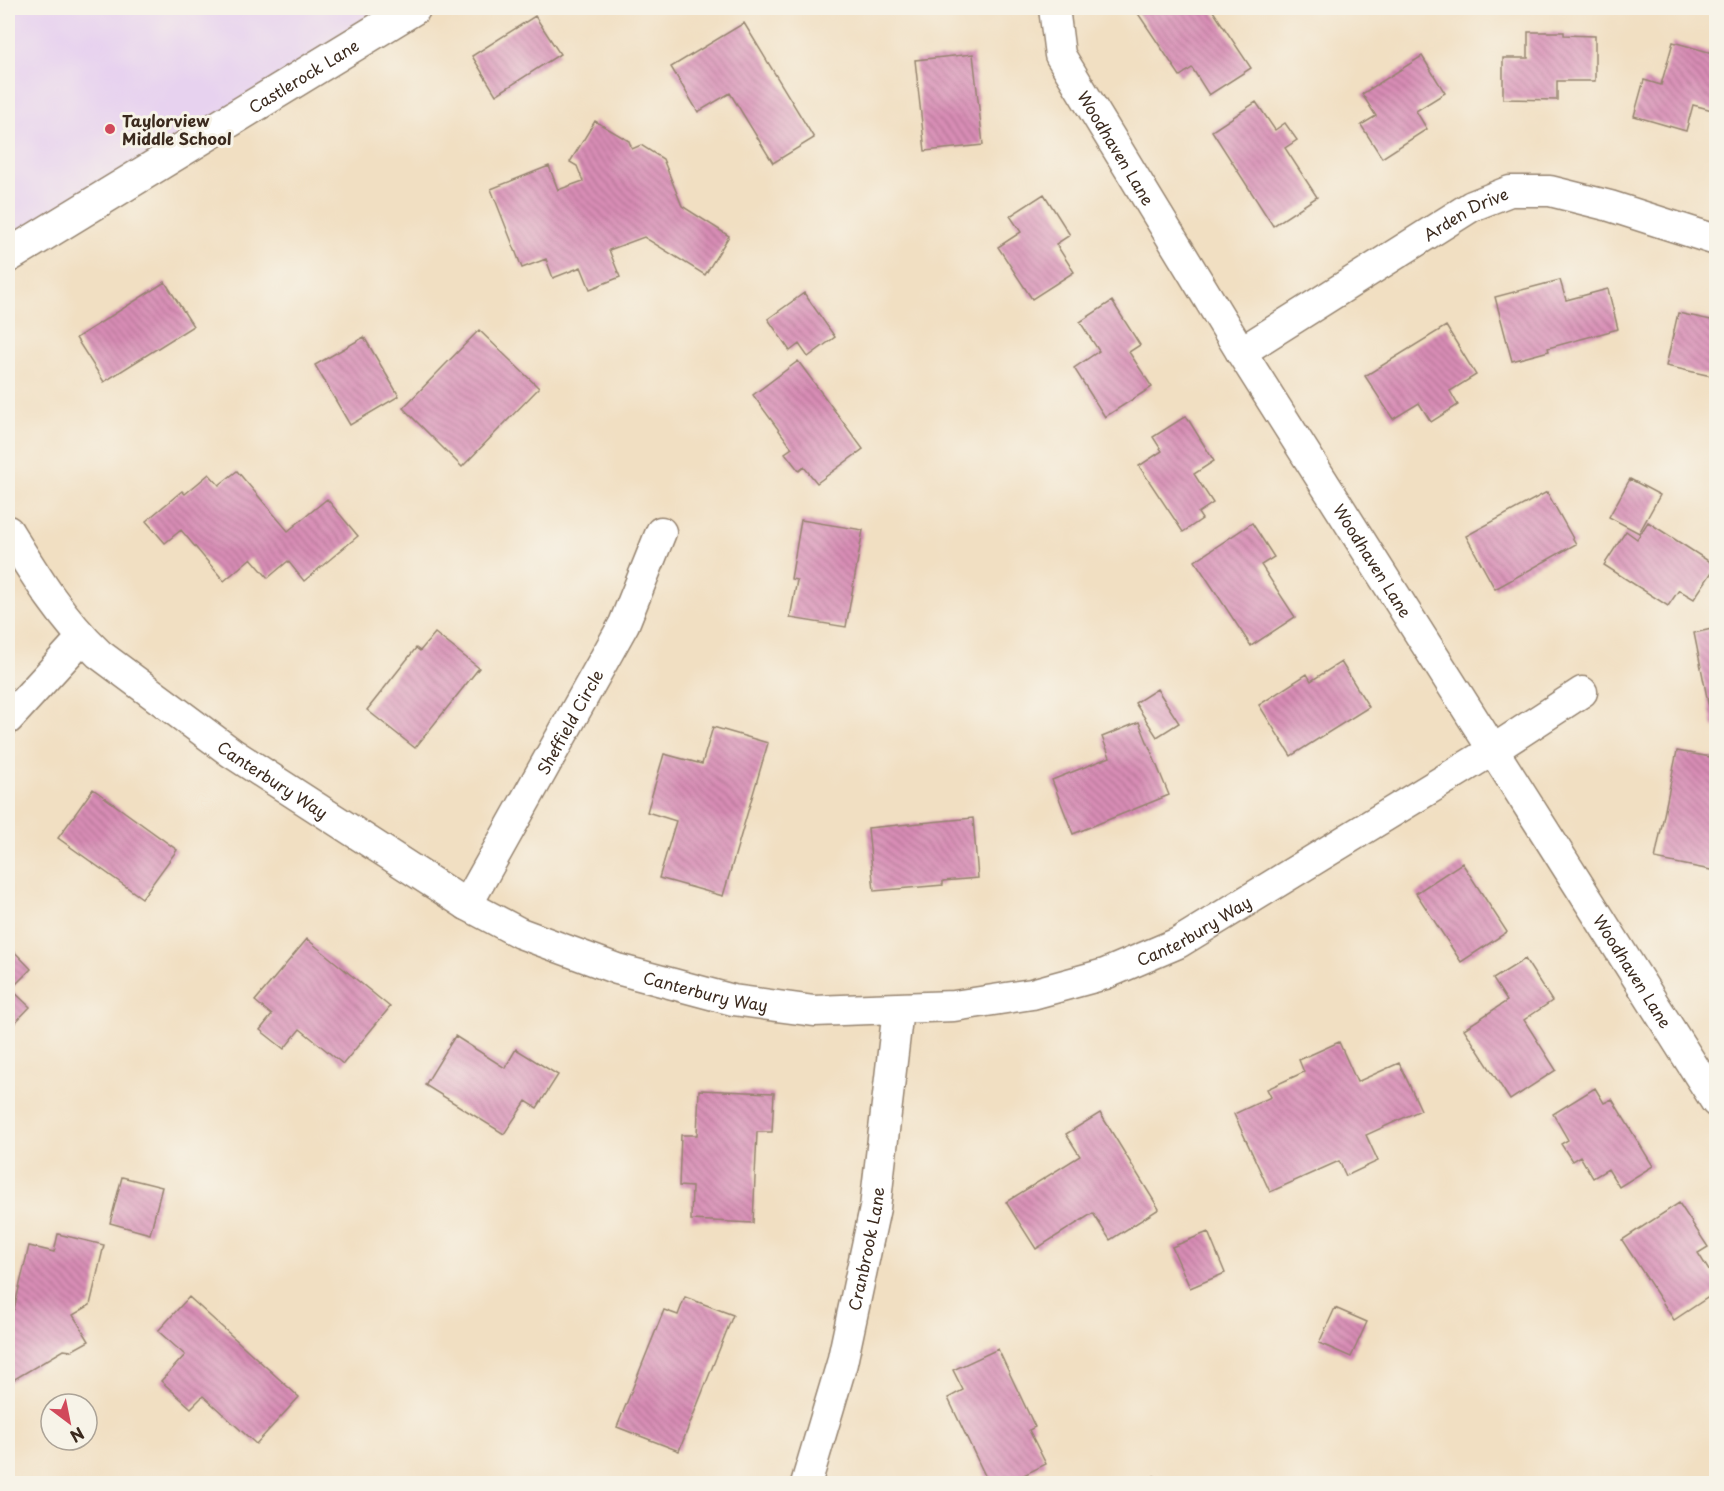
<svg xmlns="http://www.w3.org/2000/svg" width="1724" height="1491" viewBox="0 0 1724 1491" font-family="'Playpen Sans',sans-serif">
  <defs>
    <pattern id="building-back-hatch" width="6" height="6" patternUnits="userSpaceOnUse" patternTransform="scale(1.5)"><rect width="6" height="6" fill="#d88db6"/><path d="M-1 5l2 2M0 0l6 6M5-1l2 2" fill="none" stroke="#b07393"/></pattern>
  </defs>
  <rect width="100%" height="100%" fill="#f7f3e8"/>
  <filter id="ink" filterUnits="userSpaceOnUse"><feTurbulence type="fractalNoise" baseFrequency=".0167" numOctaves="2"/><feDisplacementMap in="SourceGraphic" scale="12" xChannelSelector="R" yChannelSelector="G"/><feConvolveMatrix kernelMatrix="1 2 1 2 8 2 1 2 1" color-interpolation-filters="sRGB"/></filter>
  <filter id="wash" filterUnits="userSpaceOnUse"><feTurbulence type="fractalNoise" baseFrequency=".008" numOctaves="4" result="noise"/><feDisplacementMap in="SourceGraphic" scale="24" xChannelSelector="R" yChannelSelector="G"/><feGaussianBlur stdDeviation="1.35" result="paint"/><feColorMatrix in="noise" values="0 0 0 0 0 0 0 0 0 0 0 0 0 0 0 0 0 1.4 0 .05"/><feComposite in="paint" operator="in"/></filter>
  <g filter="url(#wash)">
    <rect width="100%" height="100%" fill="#f1dfc2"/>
    <!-- built -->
    <path fill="#e7d2ef" d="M 8,8 L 414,8 L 8,256 Z"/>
    <g id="blocks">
      <!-- building -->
      <path fill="url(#building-back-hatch)" d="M 1144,8 L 1211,8 L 1251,68 L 1209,95 L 1192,68 L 1180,76 L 1137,12 Z
        M 535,16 L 560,54 L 496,95 L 472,56 Z
        M 744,23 L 814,138 L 773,163 L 730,93 L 698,112 L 671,67 Z
        M 1528,32 L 1564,32 L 1564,35 L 1595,36 L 1595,81 L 1557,81 L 1557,100 L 1503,99 L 1503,58 L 1528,58 Z
        M 1673,42 L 1716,54 L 1716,111 L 1693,105 L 1686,131 L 1634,116 L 1644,80 L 1661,85 Z
        M 973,54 L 983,145 L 925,151 L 915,60 Z
        M 1422,56 L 1445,93 L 1416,111 L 1427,129 L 1382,158 L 1361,125 L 1376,116 L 1362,94 Z
        M 1256,102 L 1275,130 L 1285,123 L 1297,140 L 1285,148 L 1317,197 L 1273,226 L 1212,131 Z
        M 595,121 L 629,141 L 632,149 L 641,145 L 663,159 L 682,206 L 729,236 L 705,275 L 644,237 L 609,250 L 620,277 L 590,289 L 581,267 L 553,278 L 546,259 L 522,268 L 491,189 L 549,166 L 558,190 L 583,181 L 577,166 L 570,162 Z
        M 1044,194 L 1070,235 L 1056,244 L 1074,272 L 1032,299 L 998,247 L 1021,232 L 1010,216 Z
        M 1560,280 L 1566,300 L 1608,289 L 1618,329 L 1548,348 L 1549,351 L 1512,361 L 1495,297 Z
        M 165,282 L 193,326 L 104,382 L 76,338 Z
        M 804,293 L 835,337 L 808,357 L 799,344 L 790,351 L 768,319 Z
        M 1112,301 L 1140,345 L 1129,352 L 1152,387 L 1105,417 L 1074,368 L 1099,351 L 1080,322 Z
        M 1678,313 L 1716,321 L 1716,377 L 1666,366 Z
        M 1446,326 L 1476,375 L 1450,391 L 1458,405 L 1431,422 L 1419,403 L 1393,419 L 1365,376 Z
        M 479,330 L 539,388 L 462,467 L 403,408 Z
        M 364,337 L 399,396 L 350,425 L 315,365 Z
        M 798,361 L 863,449 L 817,483 L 804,467 L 799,471 L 785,453 L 792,448 L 753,395 Z
        M 1186,416 L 1214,461 L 1194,474 L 1213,503 L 1198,513 L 1202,519 L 1183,532 L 1139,466 L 1162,451 L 1153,437 Z
        M 237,471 L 288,531 L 327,499 L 358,536 L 304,581 L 288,561 L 268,578 L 251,558 L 224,581 L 181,530 L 165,543 L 146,521 L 182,491 L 185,494 L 209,474 L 219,485 Z
        M 1630,479 L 1660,495 L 1639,533 L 1609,517 Z
        M 1547,492 L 1576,544 L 1495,589 L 1466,536 Z
        M 801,520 L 863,530 L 846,627 L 790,618 L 797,580 L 791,579 Z
        M 1648,522 L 1716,566 L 1694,599 L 1679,590 L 1668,606 L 1604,565 L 1626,531 L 1637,539 Z
        M 1252,523 L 1274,557 L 1261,565 L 1295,617 L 1251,646 L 1195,561 Z
        M 1716,628 L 1716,727 L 1713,727 L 1694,633 Z
        M 435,633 L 479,668 L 415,748 L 367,710 L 416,648 L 420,651 Z
        M 1341,662 L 1369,707 L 1291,756 L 1259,705 L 1307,674 L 1311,681 Z
        M 1157,689 L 1179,723 L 1157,737 L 1135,703 Z
        M 1139,722 L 1169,795 L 1073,834 L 1052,780 L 1110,757 L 1102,737 Z
        M 713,727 L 768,743 L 723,896 L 659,878 L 676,821 L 647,812 L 664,754 L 702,764 Z
        M 1677,751 L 1716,758 L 1716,871 L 1655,859 Z
        M 93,789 L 177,850 L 142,898 L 58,838 Z
        M 973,818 L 978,878 L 943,881 L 943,885 L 874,891 L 868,828 Z
        M 1462,863 L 1507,932 L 1461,962 L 1416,893 Z
        M 307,939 L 390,1007 L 343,1064 L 300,1029 L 284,1049 L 260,1030 L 272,1015 L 255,1001 Z
        M 8,945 L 31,969 L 11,989 L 30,1007 L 8,1030 Z
        M 1525,959 L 1552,1001 L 1524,1020 L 1556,1070 L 1510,1100 L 1464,1029 L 1507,1001 L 1493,979 Z
        M 455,1036 L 505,1068 L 516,1049 L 558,1075 L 537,1108 L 526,1101 L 504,1134 L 425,1085 Z
        M 1339,1042 L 1357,1082 L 1399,1063 L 1421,1110 L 1366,1135 L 1378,1161 L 1346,1176 L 1339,1161 L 1270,1192 L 1234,1114 L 1271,1097 L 1267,1089 L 1304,1072 L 1299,1060 Z
        M 1595,1088 L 1604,1103 L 1612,1099 L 1653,1166 L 1619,1187 L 1608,1169 L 1593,1178 L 1580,1156 L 1572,1161 L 1561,1144 L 1568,1140 L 1553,1114 Z
        M 699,1090 L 774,1093 L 772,1132 L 757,1132 L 753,1223 L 691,1220 L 692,1187 L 679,1186 L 681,1135 L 697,1135 Z
        M 1100,1113 L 1159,1209 L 1110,1240 L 1093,1213 L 1036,1249 L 1006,1202 L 1080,1156 L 1066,1134 Z
        M 122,1177 L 162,1187 L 150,1234 L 110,1223 Z
        M 1679,1203 L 1708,1247 L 1698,1253 L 1716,1282 L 1716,1292 L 1674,1320 L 1622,1240 Z
        M 1208,1232 L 1225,1273 L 1190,1288 L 1172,1247 Z
        M 58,1234 L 104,1245 L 90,1305 L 73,1315 L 89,1341 L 71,1351 L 64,1350 L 8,1383 L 8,1314 L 14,1309 L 29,1246 L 54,1252 Z
        M 189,1297 L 299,1397 L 256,1444 L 203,1396 L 191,1408 L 161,1381 L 185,1355 L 158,1331 Z
        M 685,1297 L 733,1315 L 679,1451 L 617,1427 L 664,1310 L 678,1315 Z
        M 1335,1308 L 1367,1322 L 1351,1357 L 1319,1343 Z
        M 998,1349 L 1035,1427 L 1029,1430 L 1046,1464 L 1006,1484 L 989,1484 L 948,1398 L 963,1390 L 953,1370 Z
        M 1154,1476 L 1171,1484 L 1150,1484 Z"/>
    </g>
  </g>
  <g filter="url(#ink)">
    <use href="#blocks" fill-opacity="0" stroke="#968470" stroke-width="1.5"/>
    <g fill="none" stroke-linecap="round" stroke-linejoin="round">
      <defs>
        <g id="minor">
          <path id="s1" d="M 1054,8 L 1060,55 L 1241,352 L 1716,1102"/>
          <path id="s2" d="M 1241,352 L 1472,206 L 1510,191 L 1550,191 L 1610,206 L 1716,240"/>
          <path id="s3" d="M 8,531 C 35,575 61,618 99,654 L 232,753 L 467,905 L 520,933 L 617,969 L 733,1000 L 814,1011 L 954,1006 L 1032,994 L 1105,974 L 1178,943 L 1493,750 L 1582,692"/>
          <path d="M 8,719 L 82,638"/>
          <path id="s4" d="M 467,905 L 624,624 L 661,532"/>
          <path id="s5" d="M 806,1484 L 842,1363 L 875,1208 L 898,1009"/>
        </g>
        <g id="tertiary">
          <path id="s6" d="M 8,256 L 414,8"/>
        </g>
      </defs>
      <!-- minor casing -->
      <use href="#minor" stroke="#968470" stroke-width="33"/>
      <!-- tertiary casing -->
      <use href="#tertiary" stroke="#968470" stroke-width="36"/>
      <!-- minor -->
      <use href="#minor" stroke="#fff" stroke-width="30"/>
      <!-- tertiary -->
      <use href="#tertiary" stroke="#fff" stroke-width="33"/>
    </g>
  </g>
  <!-- markers -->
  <circle fill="#d1495b" stroke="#f7f3e8" stroke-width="2" cx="110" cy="129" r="6"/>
  <g text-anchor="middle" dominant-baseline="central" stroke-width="6" stroke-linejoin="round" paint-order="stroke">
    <!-- street labels -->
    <g font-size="16" fill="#3b2a1e" stroke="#f7f3e8">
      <text stroke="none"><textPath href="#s6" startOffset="346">Castlerock Lane</textPath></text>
      <text stroke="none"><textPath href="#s1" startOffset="156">Woodhaven Lane</textPath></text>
      <text stroke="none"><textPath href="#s2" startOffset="264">Arden Drive</textPath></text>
      <text stroke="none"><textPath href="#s1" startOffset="642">Woodhaven Lane</textPath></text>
      <text stroke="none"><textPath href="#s4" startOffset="210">Sheffield Circle</textPath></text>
      <text stroke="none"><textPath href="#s3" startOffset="368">Canterbury Way</textPath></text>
      <text stroke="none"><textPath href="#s3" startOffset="1358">Canterbury Way</textPath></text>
      <text stroke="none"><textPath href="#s1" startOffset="1128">Woodhaven Lane</textPath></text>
      <text stroke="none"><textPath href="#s3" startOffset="854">Canterbury Way</textPath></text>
      <text stroke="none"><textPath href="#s5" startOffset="243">Cranbrook Lane</textPath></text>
    </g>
    <!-- poi labels -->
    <g font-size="16" font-weight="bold" fill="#3b2a1e" stroke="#f7f3e8" text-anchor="start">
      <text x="122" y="120">Taylorview<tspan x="122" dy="18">Middle School</tspan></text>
    </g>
  </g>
  <!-- margin -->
  <rect width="1724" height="1491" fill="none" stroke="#f7f3e8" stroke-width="30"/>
  <!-- north arrow -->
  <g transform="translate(69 1422) rotate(148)"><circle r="28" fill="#f7f3e8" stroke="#aca397" stroke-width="1.5"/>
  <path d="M0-4.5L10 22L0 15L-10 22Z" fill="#d1495b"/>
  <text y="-9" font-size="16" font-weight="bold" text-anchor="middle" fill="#3b2a1e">N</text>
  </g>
</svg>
